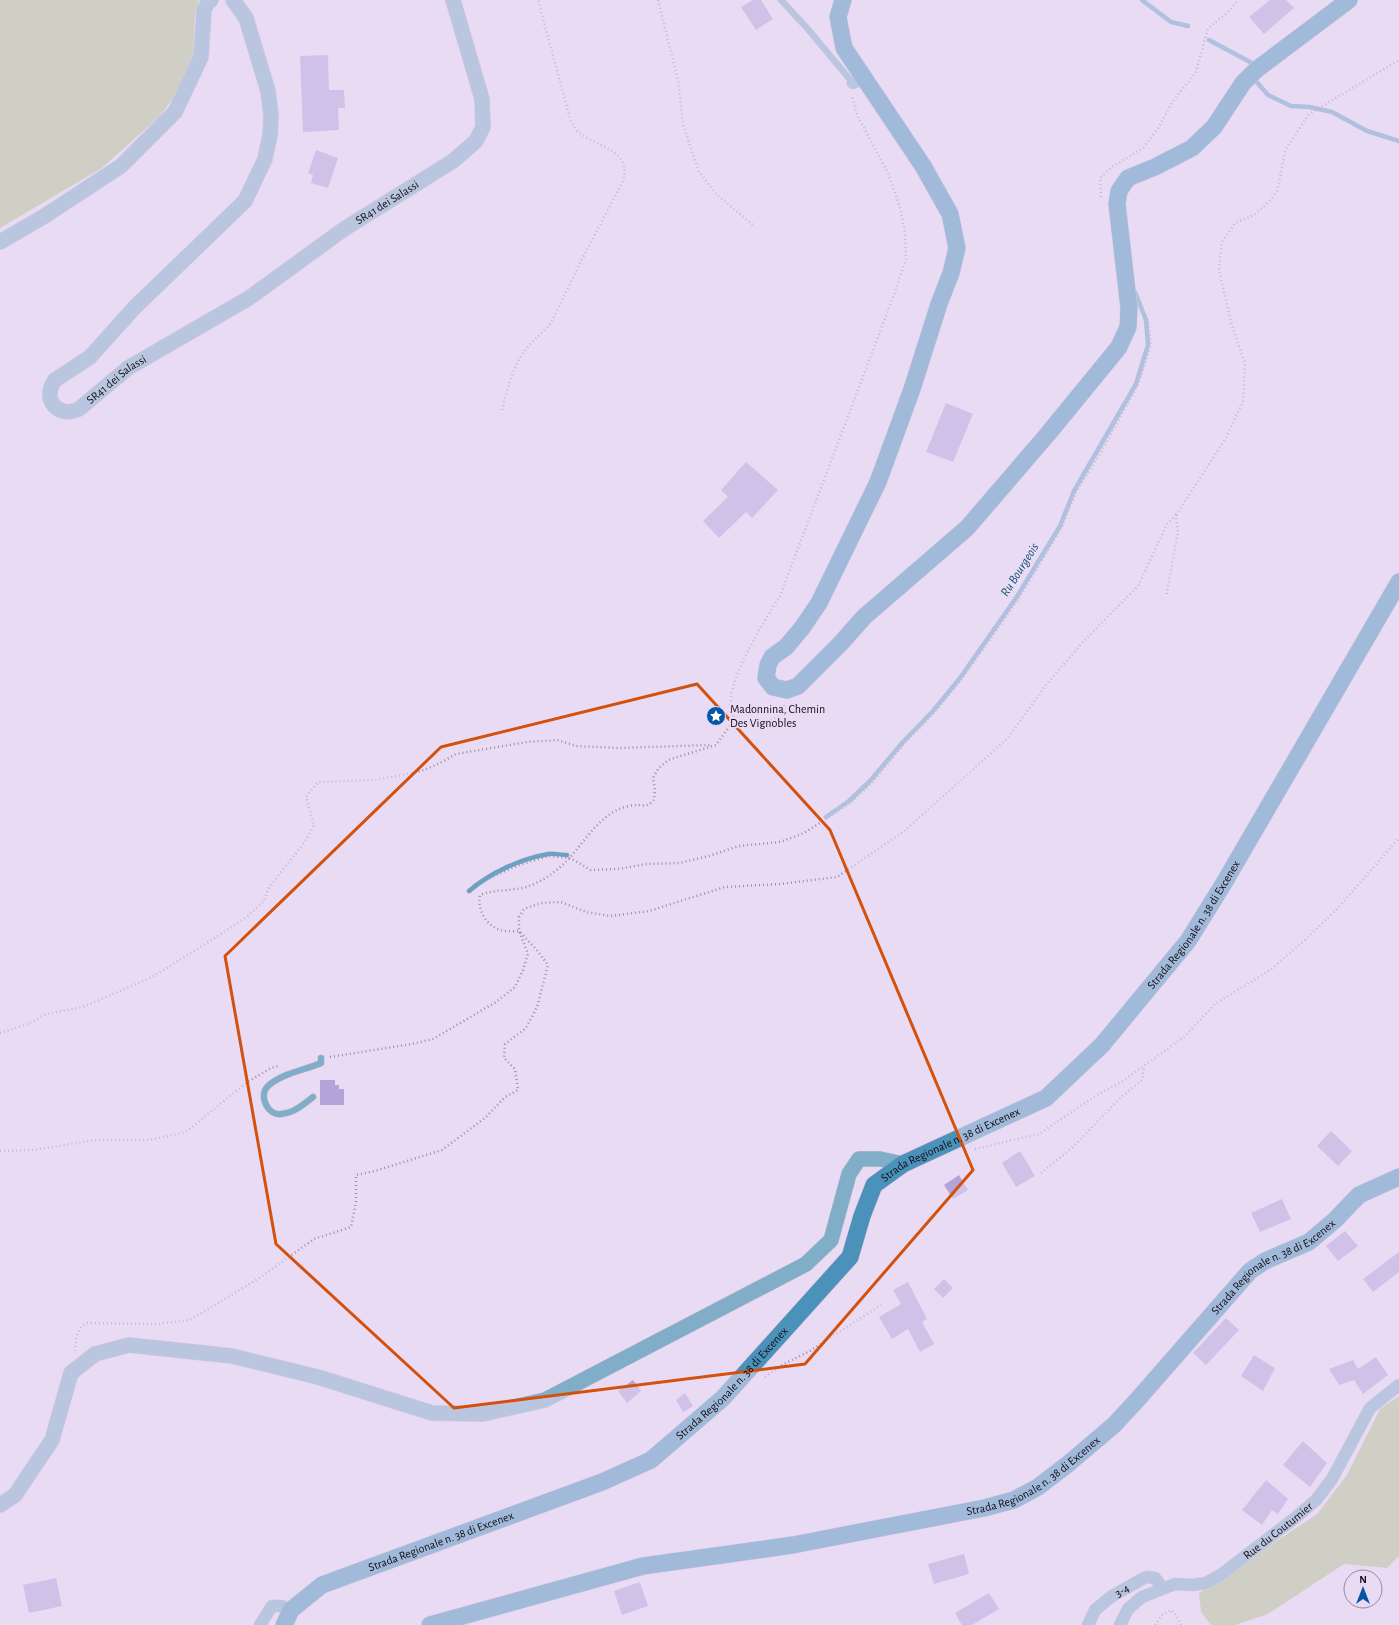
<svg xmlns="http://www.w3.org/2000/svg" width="1399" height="1625" viewBox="0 0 1399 1625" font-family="'Alegreya Sans',sans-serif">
  <rect width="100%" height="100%" fill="#eadbf4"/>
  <!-- green -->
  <path fill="#b1c18e" d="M 0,0 L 199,0 L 195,14 L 193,60 L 181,87 L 160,116 L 102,168 L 0,228 Z
    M 1399,1396 L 1399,1556 L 1387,1568 L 1344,1564 L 1268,1614 L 1235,1625 L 1211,1625 L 1201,1612 L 1199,1593 L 1317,1514 L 1347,1475 L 1380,1409 Z"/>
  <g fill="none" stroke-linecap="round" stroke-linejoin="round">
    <!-- stream -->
    <path stroke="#6ba1c5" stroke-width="4.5" d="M 1142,0 L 1171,22 L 1188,26
      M 1209,40 L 1252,63
      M 1255,80 L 1268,95 L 1291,106 L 1309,107 L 1332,112 L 1367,131 L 1399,141
      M 826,817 L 849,801 L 870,781 L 903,742 L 933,711 L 960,678 L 1016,598 L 1060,526 L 1074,491 L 1136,384 L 1143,361 L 1148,345 L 1146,320 L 1135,292
      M 469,891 C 490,873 520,859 548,854 C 554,853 561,855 567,855"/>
  </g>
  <!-- building -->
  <path fill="#b2a3d9" d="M 753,0 L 761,0 L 773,19 L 756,30 L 741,7 Z
    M 1270,0 L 1286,0 L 1294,8 L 1264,34 L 1249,17 Z
    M 328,55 L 329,90 L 344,90 L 345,108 L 338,108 L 339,130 L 303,132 L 300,56 Z
    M 316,150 L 338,158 L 328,188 L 311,183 L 313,175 L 308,173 Z
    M 946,403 L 973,414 L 953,462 L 926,452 Z
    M 746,462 L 778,490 L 752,518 L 746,512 L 719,538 L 703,521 L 728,497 L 721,490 Z
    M 320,1080 L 335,1080 L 335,1085 L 339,1085 L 339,1089 L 344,1089 L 344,1105 L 320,1105 Z
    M 1331,1131 L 1352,1151 L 1338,1166 L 1317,1146 Z
    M 1020,1151 L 1035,1176 L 1016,1187 L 1002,1163 Z
    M 959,1175 L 968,1190 L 953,1199 L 944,1185 Z
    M 1282,1199 L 1291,1219 L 1260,1232 L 1251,1213 Z
    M 1345,1231 L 1358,1246 L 1338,1261 L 1326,1246 Z
    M 1399,1252 L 1399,1272 L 1373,1292 L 1363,1279 Z
    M 944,1279 L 953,1288 L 943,1298 L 934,1289 Z
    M 908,1282 L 927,1319 L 922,1322 L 934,1344 L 920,1352 L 908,1329 L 892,1339 L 879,1317 L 901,1304 L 893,1290 Z
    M 1226,1318 L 1239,1330 L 1206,1365 L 1193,1353 Z
    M 1254,1355 L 1275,1368 L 1263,1391 L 1241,1376 Z
    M 1376,1357 L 1388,1375 L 1363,1394 L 1354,1380 L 1339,1385 L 1329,1369 L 1353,1360 L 1358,1369 Z
    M 633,1380 L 641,1391 L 627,1403 L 618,1391 Z
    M 685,1393 L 693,1406 L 683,1412 L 676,1400 Z
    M 1303,1441 L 1327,1463 L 1310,1487 L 1283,1465 Z
    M 1266,1480 L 1288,1499 L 1278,1514 L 1272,1510 L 1262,1525 L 1242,1510 Z
    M 964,1554 L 969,1574 L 934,1584 L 928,1564 Z
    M 56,1578 L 62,1606 L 29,1613 L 23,1585 Z
    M 640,1582 L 648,1606 L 622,1615 L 614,1591 Z
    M 989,1593 L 999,1609 L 972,1625 L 962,1625 L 955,1613 Z"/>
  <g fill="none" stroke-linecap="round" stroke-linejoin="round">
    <defs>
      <path id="service" d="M 781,0 L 807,28 L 853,83
        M 313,1097 C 304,1104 294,1113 281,1114 C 268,1116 258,1096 268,1086 C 280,1074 305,1070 321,1063 L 321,1058"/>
      <g id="minor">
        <path d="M 853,83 L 864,77"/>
        <path d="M 260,1625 L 272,1606 L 282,1606 L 291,1610"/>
        <path id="s1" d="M 1088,1625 L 1095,1610 L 1112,1596 L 1144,1578 L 1148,1577 L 1155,1578 L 1159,1583 L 1159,1590"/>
        <path id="s2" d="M 1120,1625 L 1128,1609 L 1142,1597 L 1175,1584 L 1192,1585 L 1206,1583 L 1222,1574 L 1295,1518 L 1316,1500 L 1332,1479 L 1370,1408 L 1399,1385"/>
      </g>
      <g id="tertiary">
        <path id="s3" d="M 233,0 L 246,18 L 268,91 L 271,116 L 270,135 L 265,159 L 245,201 L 135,307 L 90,357 L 55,380 C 41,399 58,419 79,409 L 128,368 L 249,298 L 344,229 L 453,161 L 476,141 L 483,127 L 482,99 L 453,0"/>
        <path d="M 0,242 L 43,217 L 121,166 L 175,112 L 201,57 L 204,10 L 208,2 L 211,0"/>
        <path d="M 0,1505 L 15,1495 L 52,1440 L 71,1373 L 95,1354 L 129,1345 L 232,1356 L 318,1377 L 432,1413 L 483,1414 L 545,1400 L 806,1264 L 831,1240 L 849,1174 L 859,1159 L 880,1159 L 903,1164"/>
      </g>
      <g id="secondary">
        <path d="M 843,0 L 838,17 L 844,48 L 923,166 L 950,214 L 957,248 L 951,273 L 939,304 L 912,389 L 878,482 L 819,603 L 802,628 L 786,647 L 772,657 L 768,665 L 766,678 L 773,687 L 787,690 L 798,686 L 841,643 L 864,617 L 967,528 L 1047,435 L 1119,347 L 1128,327 L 1129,308 L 1117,204 L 1119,191 L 1128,178 L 1155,167 L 1192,148 L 1214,127 L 1243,83 L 1256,70 L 1349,0"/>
        <path id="s4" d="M 284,1625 L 291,1610 L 322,1585 L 602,1482 L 651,1460 L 723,1398 L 850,1257 L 862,1216 L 874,1185 L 903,1164 L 1046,1098 L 1102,1045 L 1188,941 L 1224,883 L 1399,582"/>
        <path id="s5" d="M 430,1625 L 643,1566 L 793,1545 L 984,1508 L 1014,1500 L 1038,1487 L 1068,1464 L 1114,1425 L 1138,1399 L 1250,1271 L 1265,1261 L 1309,1242 L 1335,1220 L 1359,1195 L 1399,1177"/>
      </g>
    </defs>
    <!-- service casing -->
    <use href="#service" stroke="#c8bad0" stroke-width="7"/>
    <!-- minor casing -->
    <use href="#minor" stroke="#c8bad0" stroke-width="13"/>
    <!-- tertiary casing -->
    <use href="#tertiary" stroke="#c8bad0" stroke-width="16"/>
    <!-- secondary casing -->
    <use href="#secondary" stroke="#c8bad0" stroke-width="18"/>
    <!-- path -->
    <path stroke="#9b90a3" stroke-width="2.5" stroke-dasharray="1 3" stroke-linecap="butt" d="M 658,0 L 678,80 L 683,124 L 698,170 L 715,193 L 753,225
      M 1101,197 L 1100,178 L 1112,167 L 1143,148 L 1159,127 L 1171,104 L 1196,72 L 1208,28 L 1226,14 L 1238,0
      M 502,410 C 507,390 513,366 525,350 C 533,340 543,333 551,323 L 582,259 L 623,181 C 632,150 599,148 581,134 C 577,132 574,126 571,122 L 538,0
      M 1176,515 L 1226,438 L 1243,401 L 1245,364 L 1231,322 L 1219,270 L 1222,242 L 1235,223 L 1254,215 L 1269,202 L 1277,191 L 1286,149 L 1309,114 L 1399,60
      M 784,705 C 782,726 735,731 731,710 C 726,680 764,622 780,596 L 895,292 L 906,259 L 905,232 L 900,207 L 888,173 L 857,115 L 852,96
      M 470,892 L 482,882 L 501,873 L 519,865 L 549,856 L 570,858 L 591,870 L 618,869 L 647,864 L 679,863 L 709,856 L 739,846 L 780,842 L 804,833 L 851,803 L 872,783 L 905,743 L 935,712 L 962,679 L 1018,600 L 1062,527 L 1076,492 L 1100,454 L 1138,385 L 1151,345 L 1148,320 L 1145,313
      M 0,1033 L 28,1024 L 46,1014 L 83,1007 L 152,977 L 210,941 L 248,916 L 264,901 L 268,889 L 306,840 L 314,825 L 306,797 L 318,782 L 374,780 L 398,776 L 424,770 L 440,763 L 456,754 L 527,742 L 557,740 L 576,746 L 618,748 L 711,745
      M 330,1057 L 412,1044 L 433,1039 L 496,1002 L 515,987 L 523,970 L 528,954 L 519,931 L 519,917 L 524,909 L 540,903 L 561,902 L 586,912 L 611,916 L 649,911 L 725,887 L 780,884 L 837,877 L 903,832 L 1007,739 L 1046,685 L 1083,642 L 1138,586 L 1167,524 L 1176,515 L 1178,532 L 1166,597
      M 975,1149 L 1039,1134 L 1097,1095 L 1123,1081 L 1185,1036 L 1215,1004 L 1270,970 L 1304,941 L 1338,908 L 1399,838
      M 0,1151 L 33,1150 L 95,1140 L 149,1140 L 186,1132 L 246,1083 L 271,1068 L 278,1066
      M 1041,1173 L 1073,1147 L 1119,1099 L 1142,1080 L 1144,1066
      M 75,1351 C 76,1341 76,1328 87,1323 L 156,1324 L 190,1320 L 261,1277 L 314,1239 L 351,1227 L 356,1202 L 356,1175 L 375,1171 L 442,1150 L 485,1118 L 505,1097 L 518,1090 L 515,1069 L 504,1058 L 505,1044 L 526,1028 L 537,1007 L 548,965 L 536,949 L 519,931 C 513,931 506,932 500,930 C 486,925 477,910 480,895 C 493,890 502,891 516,889 C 529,888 544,880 554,872 C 578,855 590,824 617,810 C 623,807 631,805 637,805 C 640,805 644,806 647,805 C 649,805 652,802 654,800 L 655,790 L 653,778 L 658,769 L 668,760 L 716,745 L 735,719
      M 765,1377 L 782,1365 L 810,1351 L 881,1305
      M 1155,1625 L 1162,1615 L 1171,1610 L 1175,1613 L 1181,1625"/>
    <!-- service -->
    <use href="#service" stroke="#80adc8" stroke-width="6"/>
    <!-- minor -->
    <use href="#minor" stroke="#80adc8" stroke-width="12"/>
    <!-- tertiary -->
    <use href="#tertiary" stroke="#80adc8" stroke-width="15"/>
    <!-- secondary -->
    <use href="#secondary" stroke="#4a92ba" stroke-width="17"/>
  </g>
  <!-- marked area -->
  <path d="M0 0H1399V1625H0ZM 697,684 L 830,830 L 973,1170 L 805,1364 L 454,1408 L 276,1244 L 225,956 L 441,747 Z" fill="#eadbf4" fill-opacity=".55" fill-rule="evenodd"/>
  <path fill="none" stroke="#d3510d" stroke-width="3" stroke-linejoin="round" d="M 697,684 L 830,830 L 973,1170 L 805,1364 L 454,1408 L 276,1244 L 225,956 L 441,747 Z"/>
  <!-- icons -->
  <defs>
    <symbol id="sight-disc" viewBox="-11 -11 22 22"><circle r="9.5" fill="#0556a5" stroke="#eadbf4"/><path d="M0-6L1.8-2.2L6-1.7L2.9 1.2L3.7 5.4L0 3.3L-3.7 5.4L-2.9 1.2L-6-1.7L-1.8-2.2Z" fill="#fff"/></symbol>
  </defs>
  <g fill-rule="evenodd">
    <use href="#sight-disc" x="705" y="705" width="22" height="22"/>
  </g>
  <g text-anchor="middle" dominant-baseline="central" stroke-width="4" stroke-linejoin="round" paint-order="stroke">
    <!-- street labels -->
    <g font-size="12" fill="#130d16" stroke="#eadbf4">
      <text stroke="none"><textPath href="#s3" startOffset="902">SR41 dei Salassi</textPath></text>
      <text stroke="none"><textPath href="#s3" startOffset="578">SR41 dei Salassi</textPath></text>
      <text stroke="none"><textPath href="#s4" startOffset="1191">Strada Regionale n. 38 di Excenex</textPath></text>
      <text stroke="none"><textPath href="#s4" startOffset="856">Strada Regionale n. 38 di Excenex</textPath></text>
      <text stroke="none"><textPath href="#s5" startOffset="950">Strada Regionale n. 38 di Excenex</textPath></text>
      <text stroke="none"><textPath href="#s4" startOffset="520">Strada Regionale n. 38 di Excenex</textPath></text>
      <text stroke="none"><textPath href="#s5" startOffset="626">Strada Regionale n. 38 di Excenex</textPath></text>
      <text stroke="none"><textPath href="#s2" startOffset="192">Rue du Coutumier</textPath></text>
      <text stroke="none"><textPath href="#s4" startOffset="183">Strada Regionale n. 38 di Excenex</textPath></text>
      <text stroke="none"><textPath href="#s1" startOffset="50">3-4</textPath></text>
    </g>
    <!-- poi labels -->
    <g font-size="12" fill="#130d16" stroke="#eadbf4" text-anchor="start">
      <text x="730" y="709">Madonnina, Chemin<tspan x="730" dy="14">Des Vignobles</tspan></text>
    </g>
    <!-- water labels -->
    <g font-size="13" font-style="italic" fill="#105376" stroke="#eadbf4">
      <text transform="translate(1020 570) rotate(-58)">Ru Bourgeois</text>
    </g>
  </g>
  <!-- north arrow -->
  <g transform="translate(1363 1589)"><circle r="19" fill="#eadbf4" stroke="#94899b"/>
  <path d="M0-3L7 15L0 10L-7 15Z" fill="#0556a5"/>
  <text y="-6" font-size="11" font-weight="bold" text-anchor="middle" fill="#130d16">N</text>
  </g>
</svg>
